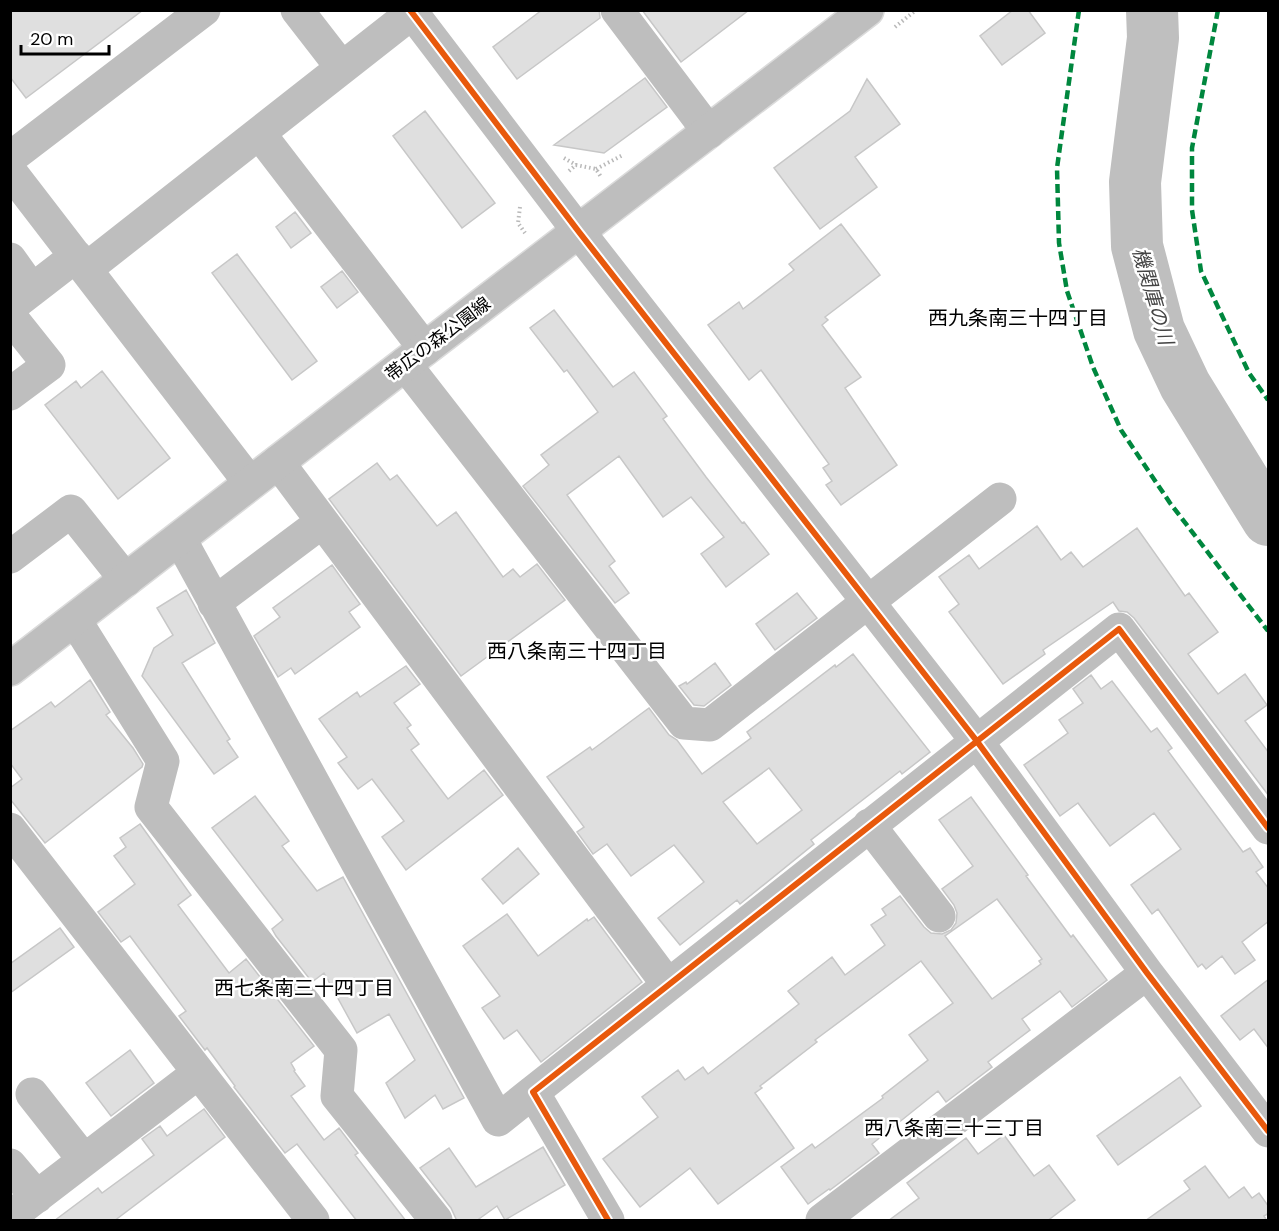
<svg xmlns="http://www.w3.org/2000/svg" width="1279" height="1231" viewBox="0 0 1279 1231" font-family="'DM Sans','Noto Sans JP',sans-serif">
  <rect width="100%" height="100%" fill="#fff"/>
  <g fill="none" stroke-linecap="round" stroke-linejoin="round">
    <!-- river -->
    <path stroke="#bfbfbf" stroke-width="52" d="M 1152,10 L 1153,38 L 1135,182 L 1137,246 L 1159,330 L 1185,385 L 1268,520"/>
  </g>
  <!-- building -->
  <path fill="#dfdfdf" stroke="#c7c7c7" stroke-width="1.5" fill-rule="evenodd" d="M 10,10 L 143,10 L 26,98 L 10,77 Z
    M 542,10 L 599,10 L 600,18 L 517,79 L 493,47 Z
    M 642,10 L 749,10 L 681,62 Z
    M 1013,10 L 1028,10 L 1045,33 L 1002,65 L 980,36 Z
    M 645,78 L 667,107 L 604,153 L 554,145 Z
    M 867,79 L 900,124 L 855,157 L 877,187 L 820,229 L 774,168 L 850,111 Z
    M 425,111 L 495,203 L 462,228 L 393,136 Z
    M 295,212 L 311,233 L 291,248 L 276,227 Z
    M 841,224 L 880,275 L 825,317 L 828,320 L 822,325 L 861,377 L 845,388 L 897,465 L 841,505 L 826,485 L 832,481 L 823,468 L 829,464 L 761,370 L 749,380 L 708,325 L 739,302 L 743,309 L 794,270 L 789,264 Z
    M 237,254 L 317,361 L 292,380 L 212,273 Z
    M 342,271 L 358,292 L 337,308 L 321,287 Z
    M 554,310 L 613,387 L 634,372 L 667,416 L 663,419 L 706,477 L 742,523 L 744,522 L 769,554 L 726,587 L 701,554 L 724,537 L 691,497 L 663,517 L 619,456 L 567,495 L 615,561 L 609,566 L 629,593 L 615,603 L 523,486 L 549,465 L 541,455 L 598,412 L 567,370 L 564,372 L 530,328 Z
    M 102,371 L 170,458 L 118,499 L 45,405 L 76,381 L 81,388 Z
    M 377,463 L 390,480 L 397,475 L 437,526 L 456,512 L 503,577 L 513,569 L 520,577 L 537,564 L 565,600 L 461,676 L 329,499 Z
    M 1037,526 L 1061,560 L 1071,552 L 1083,567 L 1137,528 L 1185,596 L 1189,593 L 1218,632 L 1188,654 L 1218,694 L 1245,674 L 1267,705 L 1245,721 L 1269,753 L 1269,796 L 1134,618 L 1127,612 L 1119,611 L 1113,602 L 1043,650 L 1045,654 L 1003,684 L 949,612 L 959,604 L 939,577 L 969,555 L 979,569 Z
    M 332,565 L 360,604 L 349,612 L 360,627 L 295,674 L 291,668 L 278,677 L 254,636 L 280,617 L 273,608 Z
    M 186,590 L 215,643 L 182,663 L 230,739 L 227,741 L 238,757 L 214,774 L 142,676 L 154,648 L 173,635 L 157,608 Z
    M 797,593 L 817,618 L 775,650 L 756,624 Z
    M 853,654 L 930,752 L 902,774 L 900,771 L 811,840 L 814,844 L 740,904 L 737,900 L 680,945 L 658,918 L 704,882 L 674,845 L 631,876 L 607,844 L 593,854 L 577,832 L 584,827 L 547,777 L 590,747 L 592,750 L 649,708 L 669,735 L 677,740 L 702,774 L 751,738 L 747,732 L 835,665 L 836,667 ZM 769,768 L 802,810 L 757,844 L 723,802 Z
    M 715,663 L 731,685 L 704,706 L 694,705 L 679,686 L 686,682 L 687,684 Z
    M 406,666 L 420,684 L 394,703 L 411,725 L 407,728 L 419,744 L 411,750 L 448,799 L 484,770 L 503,795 L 406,870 L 382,837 L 404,821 L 372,779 L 358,789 L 338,763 L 347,757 L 319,719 L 357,692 L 360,697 Z
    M 1091,675 L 1101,689 L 1112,681 L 1151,732 L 1157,728 L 1172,748 L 1168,751 L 1243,852 L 1250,848 L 1263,867 L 1256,872 L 1269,889 L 1269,921 L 1242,942 L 1255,960 L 1235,974 L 1222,956 L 1206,969 L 1202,964 L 1198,967 L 1158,909 L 1152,914 L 1131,885 L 1181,849 L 1154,813 L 1110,846 L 1078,803 L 1060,816 L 1024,765 L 1068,733 L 1059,720 L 1083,703 L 1073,689 Z
    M 90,680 L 110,712 L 106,715 L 133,748 L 143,764 L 142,767 L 45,843 L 10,799 L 10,788 L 22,779 L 10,763 L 10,731 L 51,702 L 55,707 Z
    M 255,796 L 289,841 L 282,846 L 317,891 L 343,877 L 464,1098 L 443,1109 L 435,1095 L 405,1118 L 386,1083 L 415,1060 L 389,1014 L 357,1033 L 324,973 L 312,982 L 276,936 L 272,929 L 283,920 L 212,828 Z
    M 971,797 L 1028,875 L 1026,876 L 1071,937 L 1073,935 L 1107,980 L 1072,1007 L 1060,991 L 1022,1019 L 1030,1030 L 988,1062 L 992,1067 L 946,1102 L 938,1091 L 872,1144 L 879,1153 L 830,1190 L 829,1189 L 808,1204 L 781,1167 L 812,1144 L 815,1148 L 883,1098 L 882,1096 L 928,1060 L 909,1035 L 953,1003 L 921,961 L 815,1040 L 817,1042 L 760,1086 L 762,1088 L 755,1093 L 794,1148 L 718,1204 L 690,1168 L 640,1207 L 603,1159 L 658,1117 L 642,1097 L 678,1070 L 685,1080 L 703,1067 L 708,1074 L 799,1004 L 788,991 L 832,957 L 845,975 L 885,945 L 871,925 L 886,915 L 882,909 L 900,896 L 924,927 L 931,933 L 942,934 L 951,930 L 956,923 L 957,913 L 954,905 L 942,889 L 973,866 L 939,820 ZM 997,899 L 1042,959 L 1039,961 L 1041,964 L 992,999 L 945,936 Z
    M 140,824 L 191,895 L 178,905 L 229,973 L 246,959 L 314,1046 L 291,1063 L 295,1070 L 294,1071 L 305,1086 L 291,1096 L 324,1140 L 339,1128 L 358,1153 L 355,1155 L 406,1221 L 357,1221 L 297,1144 L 285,1153 L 234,1087 L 235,1086 L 207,1048 L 205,1050 L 179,1016 L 186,1011 L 130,936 L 121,942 L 98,912 L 135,884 L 114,856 L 126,847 L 120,838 Z
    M 518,848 L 539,874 L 503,904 L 482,879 Z
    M 507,914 L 538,956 L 587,919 L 588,921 L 594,917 L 642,982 L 541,1062 L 517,1030 L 504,1039 L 482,1008 L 500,996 L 463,946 Z
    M 60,928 L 74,947 L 10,993 L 10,964 Z
    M 1269,979 L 1269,1049 L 1254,1029 L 1240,1040 L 1221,1016 Z
    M 130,1050 L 154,1083 L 111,1116 L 86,1083 Z
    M 1180,1077 L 1201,1106 L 1118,1165 L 1097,1136 Z
    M 204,1109 L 225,1137 L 114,1221 L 54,1221 L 98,1188 L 102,1193 L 154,1155 L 142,1139 L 160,1126 L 167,1136 Z
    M 1004,1135 L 1034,1176 L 1049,1165 L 1075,1200 L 1047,1221 L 888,1221 L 919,1198 L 907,1183 L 966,1138 L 978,1154 Z
    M 543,1147 L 565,1185 L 505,1220 L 497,1206 L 476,1221 L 457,1221 L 451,1208 L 420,1168 L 449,1148 L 476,1187 Z
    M 1205,1166 L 1229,1198 L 1244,1187 L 1252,1198 L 1259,1193 L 1269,1207 L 1269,1213 L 1264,1216 L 1267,1221 L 1145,1221 L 1190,1189 L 1184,1181 Z"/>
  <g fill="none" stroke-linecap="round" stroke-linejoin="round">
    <defs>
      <path id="major" d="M 10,669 L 405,364 L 867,10"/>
    </defs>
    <!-- major casing -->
    <use href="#major" stroke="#dbdbdb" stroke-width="36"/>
    <!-- path -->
    <path stroke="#b9b9b9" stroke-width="4" stroke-dasharray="1.5 3" stroke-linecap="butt" d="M 895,27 L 916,10
      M 564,158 L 576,165
      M 596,169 L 623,155
      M 569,171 L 576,165 L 596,169 L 601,177
      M 520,207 L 518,223 L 525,233"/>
    <!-- minor -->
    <path stroke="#bebebe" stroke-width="33" d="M 297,10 L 342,68
      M 410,10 L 579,232 L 976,740 L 1147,973 L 1268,1131
      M 617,10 L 709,132
      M 259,133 L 425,349
      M 10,158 L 204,10
      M 10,171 L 250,483
      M 10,259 L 32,290
      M 86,269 L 412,13
      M 10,307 L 76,256
      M 10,316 L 49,365 L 10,394
      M 405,364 L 684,723 L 710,725 L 1000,499
      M 278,462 L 668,985
      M 180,539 L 498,1120 L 533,1092
      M 10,557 L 71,511 L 126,580
      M 214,603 L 322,522
      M 75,620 L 163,761 L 151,807 L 341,1050 L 337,1096 L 436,1220
      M 869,825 L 939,916
      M 10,829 L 313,1220
      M 32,1094 L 84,1160
      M 10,1165 L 37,1197
      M 10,1217 L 198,1073
      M 608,1220 L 533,1092 L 1119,629 L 1268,828
      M 822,1220 L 1147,973"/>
    <!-- major -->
    <use href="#major" stroke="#bebebe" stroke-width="33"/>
    <!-- quiet -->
    <path stroke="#00873e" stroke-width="4.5" stroke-dasharray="9 4.5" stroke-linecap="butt" d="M 1079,10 L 1057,168 L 1059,243 L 1067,291 L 1093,367 L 1121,430 L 1170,503 L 1268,631
      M 1218,10 L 1192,148 L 1192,210 L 1201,271 L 1249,373 L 1268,400"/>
    <defs>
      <path id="cycleway" d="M 410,10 L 579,232 L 976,740 L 1147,973 L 1268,1131
        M 608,1220 L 533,1092 L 1119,629 L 1268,828"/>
    </defs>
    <!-- cycleway casing -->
    <use href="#cycleway" stroke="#fff" stroke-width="10"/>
    <!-- cycleway -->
    <use href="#cycleway" stroke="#e8590c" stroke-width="6"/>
  </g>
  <g text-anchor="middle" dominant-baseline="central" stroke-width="5" stroke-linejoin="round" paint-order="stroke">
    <!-- street labels -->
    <g font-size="18" fill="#000" stroke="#fff">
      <text transform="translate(438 339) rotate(-37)">帯広の森公園線</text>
    </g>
    <!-- water labels -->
    <g font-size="20" font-style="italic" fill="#444" stroke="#fff">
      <text transform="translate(1153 296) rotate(74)">機関庫の川</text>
    </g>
    <!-- neighbourhood labels -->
    <g font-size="20" fill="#000" stroke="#fff">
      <text x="1018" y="318">西九条南三十四丁目</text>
      <text x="577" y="651">西八条南三十四丁目</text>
      <text x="304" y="988">西七条南三十四丁目</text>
      <text x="954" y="1128">西八条南三十三丁目</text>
    </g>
  </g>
  <!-- border -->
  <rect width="1279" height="1231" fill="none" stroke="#000000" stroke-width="24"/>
  <!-- scale -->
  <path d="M21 45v9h88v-9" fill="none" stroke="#000000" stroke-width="3"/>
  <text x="30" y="45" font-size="18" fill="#000000" stroke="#ffffff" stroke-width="4.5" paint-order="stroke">20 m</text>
</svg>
